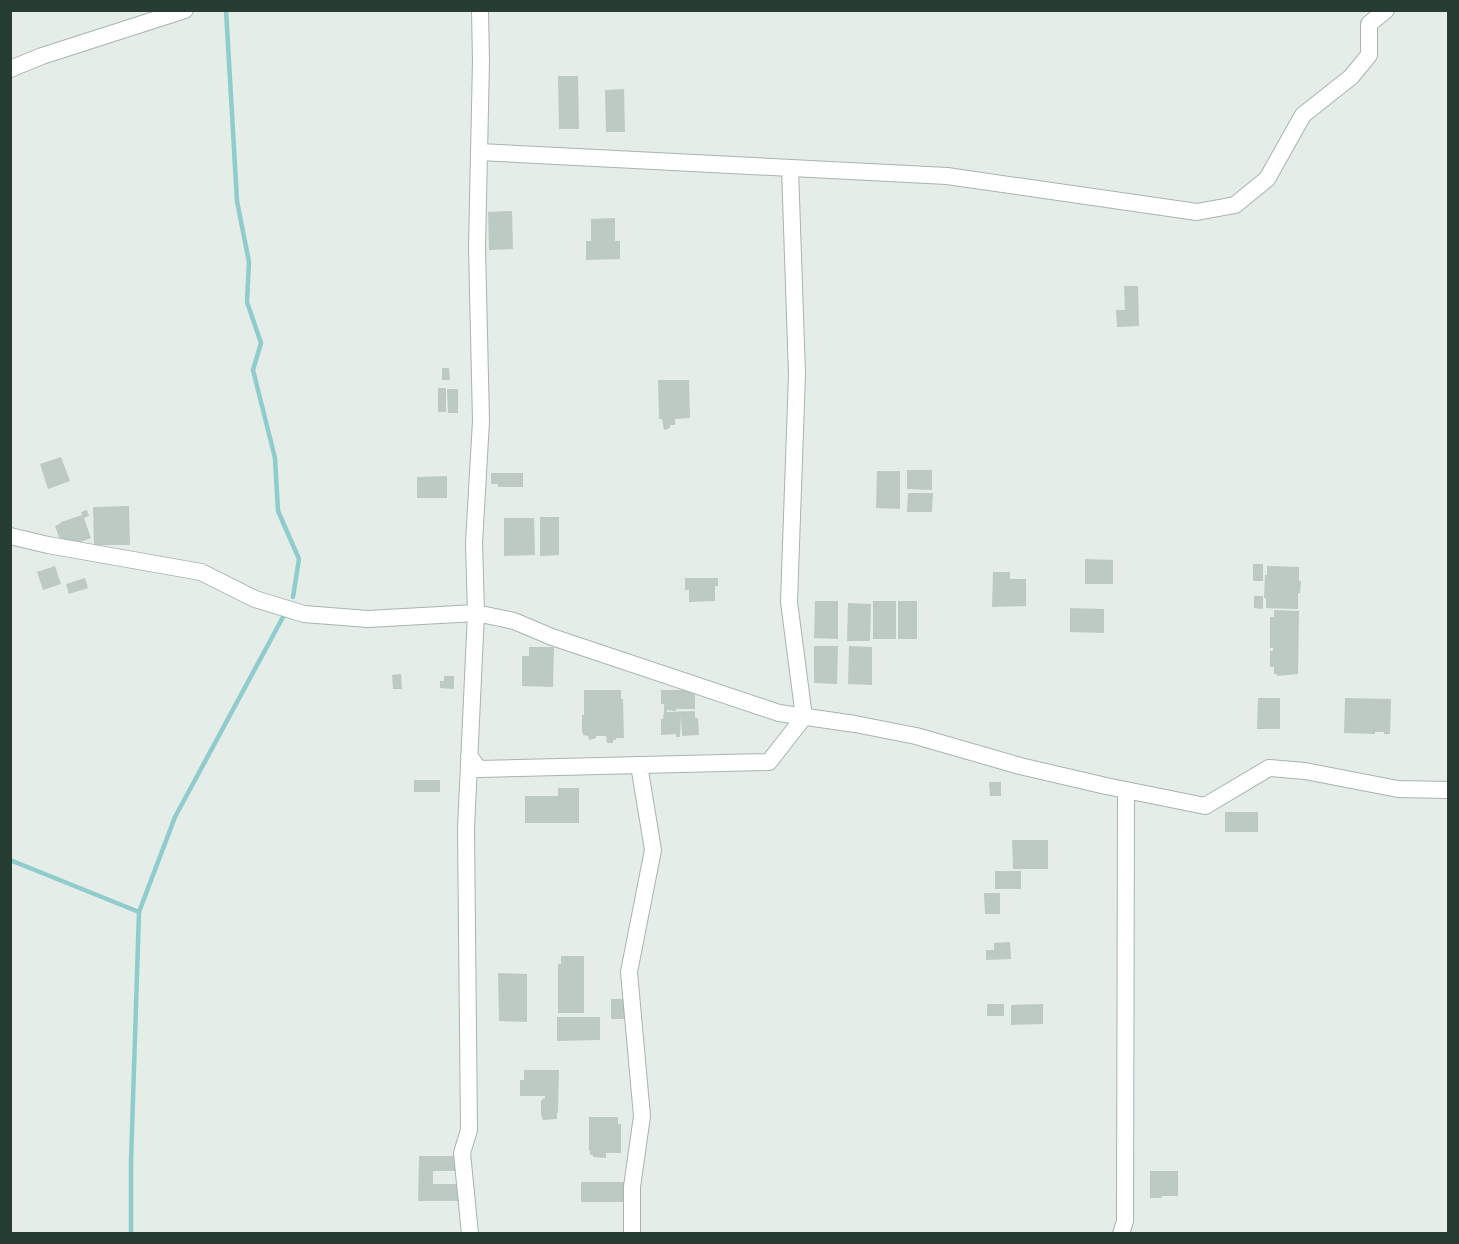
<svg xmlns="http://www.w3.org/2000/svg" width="1459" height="1244" viewBox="0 0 1459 1244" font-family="Signika,sans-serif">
  <rect width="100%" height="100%" fill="#e4ede8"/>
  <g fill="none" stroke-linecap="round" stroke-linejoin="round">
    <!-- stream -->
    <path stroke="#91cccd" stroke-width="4.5" d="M 226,10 L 237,201 L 249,262 L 247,302 L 261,343 L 253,370 L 275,458 L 278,511 L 299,559 L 293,597
      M 10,860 L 139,912
      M 131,1234 L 131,1162 L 139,912 L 175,817 L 283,617"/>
  </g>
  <!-- building -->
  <path fill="#bdcac3" d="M 558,76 L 578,76 L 579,129 L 559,129 Z
    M 624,89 L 625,132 L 606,132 L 605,90 Z
    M 512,211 L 513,249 L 489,250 L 488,212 Z
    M 615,218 L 615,241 L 620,241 L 620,259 L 586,260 L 586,241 L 591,241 L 591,219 Z
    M 1124,286 L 1138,286 L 1139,326 L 1117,327 L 1116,310 L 1125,310 Z
    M 442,368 L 449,368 L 450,380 L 442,380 Z
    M 658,380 L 689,380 L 690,418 L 675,419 L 675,425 L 670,425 L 670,428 L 668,428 L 668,429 L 664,430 L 662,419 L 659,419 Z
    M 438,388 L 446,388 L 446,412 L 438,412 Z
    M 447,389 L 458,389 L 458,413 L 448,413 Z
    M 61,457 L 70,481 L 48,489 L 40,464 Z
    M 907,470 L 932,470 L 932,490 L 907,489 Z
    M 877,471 L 900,471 L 900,509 L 876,508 Z
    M 491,473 L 523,473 L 523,487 L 498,487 L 498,484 L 491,484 Z
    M 447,476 L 447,498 L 417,498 L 417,477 Z
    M 908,493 L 933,493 L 932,512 L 907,512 Z
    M 129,506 L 130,545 L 94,545 L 93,507 Z
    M 87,510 L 89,516 L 84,518 L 91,538 L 69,546 L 61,543 L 55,526 L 61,523 L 61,522 L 82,515 L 81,512 Z
    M 540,517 L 559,517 L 559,555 L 540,556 Z
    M 504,518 L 534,518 L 535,555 L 504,556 Z
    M 1085,559 L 1113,560 L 1113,584 L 1085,584 Z
    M 1253,564 L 1263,564 L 1263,581 L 1253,581 Z
    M 55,566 L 61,584 L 43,590 L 37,572 Z
    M 1267,566 L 1299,567 L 1299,581 L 1301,581 L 1300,593 L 1298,593 L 1298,609 L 1266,608 L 1266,598 L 1264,598 L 1265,575 L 1267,575 Z
    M 993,572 L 1010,572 L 1010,579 L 1026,579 L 1026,606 L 992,607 Z
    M 85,578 L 88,588 L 69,594 L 66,584 Z
    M 685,578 L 718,578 L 718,586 L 715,586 L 715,601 L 689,602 L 689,590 L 685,590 Z
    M 1254,596 L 1263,596 L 1263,609 L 1254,608 Z
    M 815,601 L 838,601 L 838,639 L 814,638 Z
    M 873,601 L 896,601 L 896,639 L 873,639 Z
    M 898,601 L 917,601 L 917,639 L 898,639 Z
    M 848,603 L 871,604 L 870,641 L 847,641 Z
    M 1070,608 L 1104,609 L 1104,633 L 1070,632 Z
    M 1274,610 L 1299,611 L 1298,674 L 1277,676 L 1277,674 L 1274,674 L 1274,667 L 1270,667 L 1270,651 L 1273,651 L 1273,648 L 1270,648 L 1270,617 L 1274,617 Z
    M 814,646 L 838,646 L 837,684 L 814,683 Z
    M 849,646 L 872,647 L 872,685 L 848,684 Z
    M 529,647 L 554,647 L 553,687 L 522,686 L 522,656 L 529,656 Z
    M 401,674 L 402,689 L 393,689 L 392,675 Z
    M 444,676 L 454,676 L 454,689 L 440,688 L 440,681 L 444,681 Z
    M 584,690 L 621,690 L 621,699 L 623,699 L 624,738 L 616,738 L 616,740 L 613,740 L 613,743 L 607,743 L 606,736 L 596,736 L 596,738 L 589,740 L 588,736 L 583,735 L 583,732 L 582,732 L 582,715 L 584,715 Z
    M 661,690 L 695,690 L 695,709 L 676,709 L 676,711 L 667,710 L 667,712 L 695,711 L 695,718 L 698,718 L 699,735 L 682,736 L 681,716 L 680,737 L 676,737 L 676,734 L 661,735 L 661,719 L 663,719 L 664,712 L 664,704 L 661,704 Z
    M 1258,698 L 1280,698 L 1280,729 L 1257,729 Z
    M 1345,698 L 1391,699 L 1390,734 L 1384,734 L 1384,732 L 1375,732 L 1375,734 L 1344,733 Z
    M 414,780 L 440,780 L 440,792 L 414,792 Z
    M 989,782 L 1001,782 L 1001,796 L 990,796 Z
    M 558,788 L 579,788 L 579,823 L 525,823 L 525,796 L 558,796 Z
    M 1225,812 L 1258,812 L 1258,832 L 1225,832 Z
    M 1012,840 L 1048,840 L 1048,869 L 1013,869 Z
    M 995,871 L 1021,871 L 1021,889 L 995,889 Z
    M 984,893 L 1000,893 L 1000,914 L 985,914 Z
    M 1010,942 L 1011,959 L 986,960 L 986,950 L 994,950 L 994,943 Z
    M 561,956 L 584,956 L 584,1013 L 558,1013 L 558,964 L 561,964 Z
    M 498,973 L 527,974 L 527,1022 L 499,1021 Z
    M 611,999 L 627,999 L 625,1019 L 611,1019 Z
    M 987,1004 L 1004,1004 L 1004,1016 L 987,1016 Z
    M 1043,1004 L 1043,1024 L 1011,1025 L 1011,1005 Z
    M 557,1017 L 600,1017 L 600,1040 L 557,1041 Z
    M 524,1070 L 559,1070 L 558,1112 L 557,1114 L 557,1119 L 543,1120 L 541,1114 L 541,1100 L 543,1100 L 543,1098 L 545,1098 L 545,1096 L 520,1096 L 520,1080 L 524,1080 Z
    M 589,1117 L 618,1117 L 618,1124 L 621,1124 L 621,1153 L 606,1153 L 606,1158 L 593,1157 L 593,1155 L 590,1155 L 590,1151 L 589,1151 Z
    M 419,1156 L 459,1156 L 459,1171 L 433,1171 L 433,1184 L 459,1184 L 459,1201 L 418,1201 Z
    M 1150,1171 L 1178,1171 L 1178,1196 L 1162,1196 L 1162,1198 L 1150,1198 Z
    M 581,1182 L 624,1182 L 624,1202 L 581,1202 Z"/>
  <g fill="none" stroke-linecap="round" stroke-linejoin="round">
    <defs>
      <path id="minor" d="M 10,69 L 42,56 L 185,10
        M 479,152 L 947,176 L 1197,212 L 1235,205 L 1267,179 L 1303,115 L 1351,77 L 1369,55 L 1369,24 L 1386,10
        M 10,536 L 48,545 L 201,572 L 255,599 L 304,614 L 368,619 L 476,613 L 514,621 L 552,637 L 779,713 L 855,724 L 916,736 L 1020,766 L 1106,786 L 1205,806 L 1269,768 L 1305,771 L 1398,789 L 1448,790
        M 469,756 L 479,769 L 769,762 L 804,717 L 789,602 L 797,374 L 790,168
        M 470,1234 L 462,1153 L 469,1130 L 466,829 L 476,613 L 474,543 L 481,421 L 477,247 L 481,61 L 480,10
        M 632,1234 L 632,1187 L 642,1116 L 629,972 L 653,850 L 639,765
        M 1121,1234 L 1125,1221 L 1126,790"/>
    </defs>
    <!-- minor casing -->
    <use href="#minor" stroke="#a7b5ae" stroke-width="18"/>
    <!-- minor -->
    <use href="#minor" stroke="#fff" stroke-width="16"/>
  </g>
  <!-- border -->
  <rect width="1459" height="1244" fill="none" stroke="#253d33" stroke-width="24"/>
</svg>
